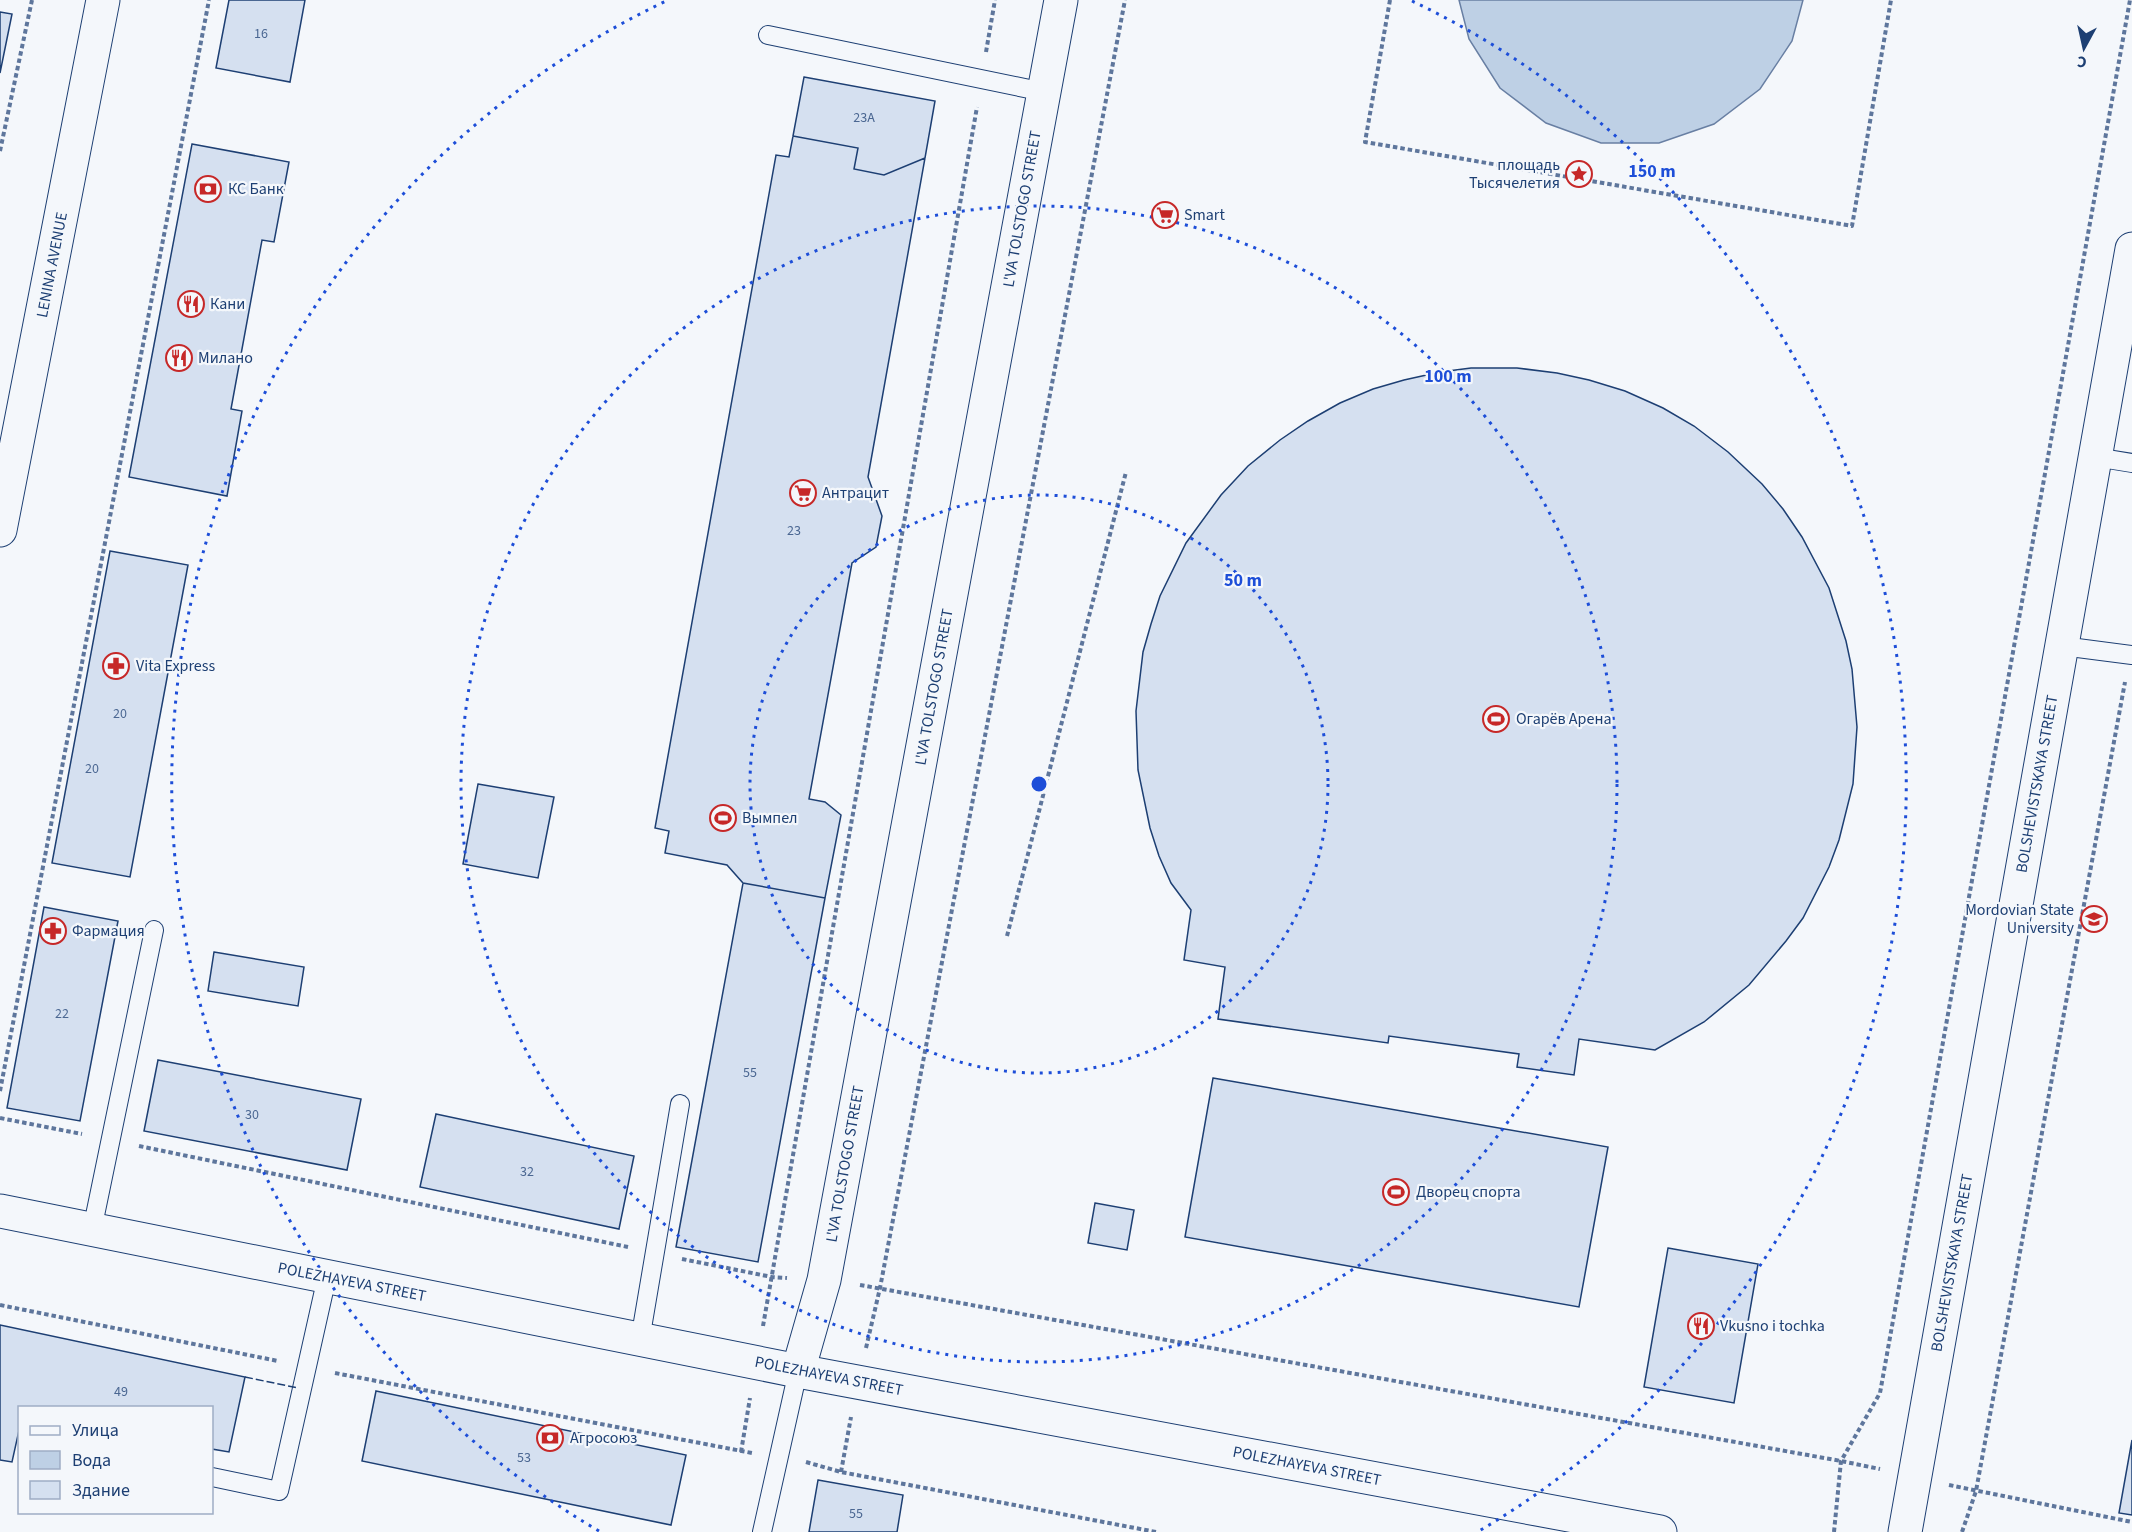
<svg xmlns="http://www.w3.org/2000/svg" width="2132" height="1532" viewBox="0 0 2132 1532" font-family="'Source Sans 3',sans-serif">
  <rect width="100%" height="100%" fill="#f4f7fb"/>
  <!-- water -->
  <path fill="#bed0e5" stroke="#687fa3" stroke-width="1.5" d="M 1459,0 L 1803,0 L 1792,41 L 1760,89 L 1714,124 L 1659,143 L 1601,143 L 1546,123 L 1500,88 L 1469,39 Z"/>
  <!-- building -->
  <path fill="#d5e0f0" stroke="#1d3f73" stroke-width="1.5" d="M 229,0 L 305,0 L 290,82 L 216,68 Z
    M 0,12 L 12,14 L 0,73 Z
    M 804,77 L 935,101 L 925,158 L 884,175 L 854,169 L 858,148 L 793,136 Z
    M 793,136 L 858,148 L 854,169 L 884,175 L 925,158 L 868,477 L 882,516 L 876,547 L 852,563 L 809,799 L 825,802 L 841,815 L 825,898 L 743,883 L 727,865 L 665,853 L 669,831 L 655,828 L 776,155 L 789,157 Z
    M 192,144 L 289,162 L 274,242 L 262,240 L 231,409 L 242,411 L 227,496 L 129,477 Z
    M 1471,368 L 1517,368 L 1557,373 L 1589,380 L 1625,391 L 1663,408 L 1694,426 L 1728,452 L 1762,484 L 1783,509 L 1802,537 L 1829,588 L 1846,641 L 1852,669 L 1857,727 L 1853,784 L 1839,840 L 1829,867 L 1803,918 L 1786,941 L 1749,985 L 1704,1022 L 1655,1050 L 1579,1039 L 1574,1075 L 1517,1067 L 1519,1054 L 1389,1036 L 1388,1043 L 1218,1019 L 1225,967 L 1184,960 L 1191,910 L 1171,883 L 1159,856 L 1150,828 L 1138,770 L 1136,711 L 1143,652 L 1151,624 L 1160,596 L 1186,543 L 1221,495 L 1248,466 L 1280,440 L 1308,421 L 1340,403 L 1373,389 L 1404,380 L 1440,372 Z
    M 110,551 L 188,565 L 130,877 L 52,863 Z
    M 478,784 L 554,797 L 538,878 L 463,864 Z
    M 743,883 L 825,898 L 758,1262 L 676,1247 Z
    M 44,907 L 118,921 L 80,1121 L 7,1108 Z
    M 214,952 L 304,967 L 298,1006 L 208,991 Z
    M 158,1060 L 361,1099 L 347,1170 L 144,1131 Z
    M 1213,1078 L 1608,1147 L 1579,1307 L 1185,1237 Z
    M 436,1114 L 634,1156 L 619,1229 L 420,1187 Z
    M 1095,1203 L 1134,1210 L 1127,1250 L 1088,1243 Z
    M 1668,1248 L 1758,1264 L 1734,1403 L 1644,1387 Z
    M 0,1325 L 245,1377 L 229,1452 L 212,1449 L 212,1408 L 20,1408 L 20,1426 L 12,1462 L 0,1460 Z
    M 376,1391 L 686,1455 L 671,1525 L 362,1461 Z
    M 2132,1440 L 2132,1515 L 2119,1513 Z
    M 818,1480 L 903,1495 L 897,1532 L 809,1532 Z"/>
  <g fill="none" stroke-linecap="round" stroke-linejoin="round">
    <defs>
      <path id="service" d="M 768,35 L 1044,92
        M 2095,457 L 2132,463
        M 2062,646 L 2132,655
        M 92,1230 L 154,930
        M 640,1340 L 680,1104
        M 212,1477 L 279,1491 L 327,1277
        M 762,1532 L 798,1371"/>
      <path id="minor" d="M 798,1371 L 824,1280 L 1061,0
        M 1905,1532 L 2132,249"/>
      <path id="primary" d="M 0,530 L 103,0
        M 0,1211 L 798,1371 L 1660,1532"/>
    </defs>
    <!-- service casing -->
    <use href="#service" stroke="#1d3f73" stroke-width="20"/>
    <!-- minor casing -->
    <use href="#minor" stroke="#1d3f73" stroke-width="35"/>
    <!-- primary casing -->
    <use href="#primary" stroke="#1d3f73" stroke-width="35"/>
    <!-- path -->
    <path stroke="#5e769c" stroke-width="4" stroke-dasharray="4.5 3" stroke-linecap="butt" d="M 1390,0 L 1365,142 L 1852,226 L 1891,0
      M 986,52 L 995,0
      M 0,151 L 32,0
      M 1007,936 L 1126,472
      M 0,1091 L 209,0
      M 0,1118 L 82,1134
      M 139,1146 L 628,1247
      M 682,1259 L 772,1277 L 787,1278
      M 860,1285 L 1841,1461 L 1880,1469
      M 0,1305 L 278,1361
      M 763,1326 L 977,107
      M 866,1348 L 880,1288 L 1125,0
      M 335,1373 L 752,1453
      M 741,1452 L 750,1398
      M 806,1462 L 841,1472 L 1156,1532
      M 841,1472 L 851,1417
      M 1949,1485 L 2132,1522
      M 1834,1532 L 1841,1461 L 1880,1393 L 2130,0
      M 1962,1532 L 1976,1491 L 2125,682"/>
    <!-- service -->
    <use href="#service" stroke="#f4f7fb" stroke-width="18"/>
    <!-- minor -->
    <use href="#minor" stroke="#f4f7fb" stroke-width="33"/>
    <!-- primary -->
    <use href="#primary" stroke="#f4f7fb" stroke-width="33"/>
    <!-- fence -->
    <path stroke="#1d3f73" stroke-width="1.5" stroke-dasharray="8 3" stroke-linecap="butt" d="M 245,1377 L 298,1388"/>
  </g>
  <!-- distance rings -->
  <g fill="none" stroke="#1d4ed8" stroke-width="3" stroke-dasharray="3 6">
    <circle cx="1039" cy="784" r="289"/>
    <circle cx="1039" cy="784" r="578"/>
    <path d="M599 1531A867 867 0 0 1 666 1M1412 1A867 867 0 0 1 1479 1531"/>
  </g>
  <!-- icons -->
  <defs>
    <symbol id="sight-ring" viewBox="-11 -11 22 22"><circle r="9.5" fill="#f4f7fb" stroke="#c62828" stroke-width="1.5"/><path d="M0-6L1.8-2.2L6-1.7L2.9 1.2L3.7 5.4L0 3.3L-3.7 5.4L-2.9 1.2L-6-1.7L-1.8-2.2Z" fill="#c62828"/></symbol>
    <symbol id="bank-ring" viewBox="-11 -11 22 22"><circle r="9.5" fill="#f4f7fb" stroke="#c62828" stroke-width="1.5"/><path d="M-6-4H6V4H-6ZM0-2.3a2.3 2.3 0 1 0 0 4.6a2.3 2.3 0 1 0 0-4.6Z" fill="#c62828"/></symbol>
    <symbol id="supermarket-ring" viewBox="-11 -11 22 22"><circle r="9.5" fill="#f4f7fb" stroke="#c62828" stroke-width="1.5"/><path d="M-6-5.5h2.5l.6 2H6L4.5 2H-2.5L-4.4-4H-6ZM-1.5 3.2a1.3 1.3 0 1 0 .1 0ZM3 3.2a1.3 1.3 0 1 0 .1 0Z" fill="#c62828"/></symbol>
    <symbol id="restaurant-ring" viewBox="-11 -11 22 22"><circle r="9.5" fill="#f4f7fb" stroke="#c62828" stroke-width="1.5"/><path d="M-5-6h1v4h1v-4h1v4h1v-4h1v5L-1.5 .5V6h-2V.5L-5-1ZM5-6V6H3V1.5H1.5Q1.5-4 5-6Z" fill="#c62828"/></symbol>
    <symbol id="pharmacy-ring" viewBox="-11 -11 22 22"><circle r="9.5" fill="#f4f7fb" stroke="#c62828" stroke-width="1.5"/><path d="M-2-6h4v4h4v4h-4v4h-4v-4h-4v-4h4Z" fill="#c62828"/></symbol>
    <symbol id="stadium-ring" viewBox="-11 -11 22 22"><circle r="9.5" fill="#f4f7fb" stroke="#c62828" stroke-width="1.5"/><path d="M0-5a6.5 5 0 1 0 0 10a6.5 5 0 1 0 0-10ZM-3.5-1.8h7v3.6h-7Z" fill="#c62828"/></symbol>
    <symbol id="university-ring" viewBox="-11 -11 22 22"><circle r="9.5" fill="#f4f7fb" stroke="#c62828" stroke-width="1.5"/><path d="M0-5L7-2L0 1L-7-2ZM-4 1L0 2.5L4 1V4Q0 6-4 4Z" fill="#c62828"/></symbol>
  </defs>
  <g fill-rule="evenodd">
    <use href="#sight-ring" x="1564" y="159" width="30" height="30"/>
    <use href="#bank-ring" x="193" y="174" width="30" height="30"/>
    <use href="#supermarket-ring" x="1150" y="200" width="30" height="30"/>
    <use href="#restaurant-ring" x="176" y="289" width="30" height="30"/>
    <use href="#restaurant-ring" x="164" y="343" width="30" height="30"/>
    <use href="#supermarket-ring" x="788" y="478" width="30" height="30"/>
    <use href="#pharmacy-ring" x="101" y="651" width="30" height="30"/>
    <use href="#stadium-ring" x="1481" y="704" width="30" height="30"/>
    <use href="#stadium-ring" x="708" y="803" width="30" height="30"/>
    <use href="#university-ring" x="2079" y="904" width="30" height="30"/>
    <use href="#pharmacy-ring" x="38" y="916" width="30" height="30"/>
    <use href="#stadium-ring" x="1381" y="1177" width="30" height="30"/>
    <use href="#restaurant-ring" x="1686" y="1311" width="30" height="30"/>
    <use href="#bank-ring" x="535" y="1423" width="30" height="30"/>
  </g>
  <g text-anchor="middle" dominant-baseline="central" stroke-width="4.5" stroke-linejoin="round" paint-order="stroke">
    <!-- number labels -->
    <g font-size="14" fill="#4b6792">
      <text x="261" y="34">16</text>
      <text x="864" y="118">23А</text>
      <text x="794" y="531">23</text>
      <text x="120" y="714">20</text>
      <text x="92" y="769">20</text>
      <text x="62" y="1014">22</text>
      <text x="750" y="1073">55</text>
      <text x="252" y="1115">30</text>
      <text x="527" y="1172">32</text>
      <text x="121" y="1392">49</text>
      <text x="524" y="1458">53</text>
      <text x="856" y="1514">55</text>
    </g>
    <!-- poi labels -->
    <g font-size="16" fill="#1d3f73" stroke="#f4f7fb" text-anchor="start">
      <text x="1560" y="165" text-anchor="end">площадь<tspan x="1560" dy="18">Тысячелетия</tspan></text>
      <text x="228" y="189">КС Банк</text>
      <text x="1184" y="215">Smart</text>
      <text x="210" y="304">Кани</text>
      <text x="198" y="358">Милано</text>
      <text x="822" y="493">Антрацит</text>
      <text x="136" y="666">Vita Express</text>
      <text x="1516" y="719">Огарёв Арена</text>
      <text x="742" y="818">Вымпел</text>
      <text x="2074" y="910" text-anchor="end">Mordovian State<tspan x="2074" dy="18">University</tspan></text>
      <text x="72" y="931">Фармация</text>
      <text x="1416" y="1192">Дворец cпорта</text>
      <text x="1720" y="1326">Vkusno i tochka</text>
      <text x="570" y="1438">Агросоюз</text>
    </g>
    <!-- street labels -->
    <g font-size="16" fill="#1d3f73" stroke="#f4f7fb">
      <text transform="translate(1022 209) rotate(-80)">L'VA TOLSTOGO STREET</text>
      <text transform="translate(52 265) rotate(-79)">LENINA AVENUE</text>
      <text transform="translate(934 687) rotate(-80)">L'VA TOLSTOGO STREET</text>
      <text transform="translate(2037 784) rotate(-80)">BOLSHEVISTSKAYA STREET</text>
      <text transform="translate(845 1164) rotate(-80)">L'VA TOLSTOGO STREET</text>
      <text transform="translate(1952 1263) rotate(-80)">BOLSHEVISTSKAYA STREET</text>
      <text transform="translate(352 1282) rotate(11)">POLEZHAYEVA STREET</text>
      <text transform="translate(829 1376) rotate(11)">POLEZHAYEVA STREET</text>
      <text transform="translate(1307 1466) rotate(11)">POLEZHAYEVA STREET</text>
    </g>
  </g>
  <circle cx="1039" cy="784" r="9" fill="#1d4ed8" stroke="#f4f7fb" stroke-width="3"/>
  <g font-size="18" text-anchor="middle" font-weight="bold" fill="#1d4ed8" stroke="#f4f7fb" stroke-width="4.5" stroke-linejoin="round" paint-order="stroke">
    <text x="1652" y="177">150 m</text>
    <text x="1448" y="382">100 m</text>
    <text x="1243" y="586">50 m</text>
  </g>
  <!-- legend -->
  <rect x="18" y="1406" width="195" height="108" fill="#f4f7fb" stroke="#9eadc5" stroke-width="1.5"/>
  <rect x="30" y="1426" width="30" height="9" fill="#f4f7fb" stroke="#9eadc5" stroke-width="1.5"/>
  <text x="72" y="1436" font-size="18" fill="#1d3f73">Улица</text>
  <rect x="30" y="1451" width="30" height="18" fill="#bed0e5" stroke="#9eadc5" stroke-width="1.5"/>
  <text x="72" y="1466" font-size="18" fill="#1d3f73">Вода</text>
  <rect x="30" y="1481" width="30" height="18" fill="#d5e0f0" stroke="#9eadc5" stroke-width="1.5"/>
  <text x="72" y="1496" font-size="18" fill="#1d3f73">Здание</text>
  <!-- north arrow -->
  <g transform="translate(2084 48) rotate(188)" stroke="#f4f7fb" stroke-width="4.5" paint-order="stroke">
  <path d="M0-4.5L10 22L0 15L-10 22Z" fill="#1d3f73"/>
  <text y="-9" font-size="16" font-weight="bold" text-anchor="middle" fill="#1d3f73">С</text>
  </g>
</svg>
